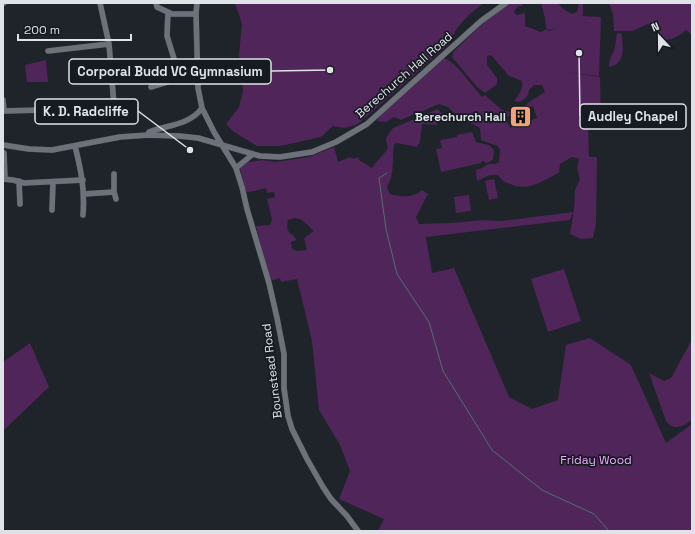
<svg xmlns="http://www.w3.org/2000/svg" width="695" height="534" viewBox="0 0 695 534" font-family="'Space Grotesk',sans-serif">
  <rect width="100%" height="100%" fill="#1f232a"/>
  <!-- green -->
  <path fill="#502559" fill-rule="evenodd" d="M 235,3 L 484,3 C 470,13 455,26 450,43 L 358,124 L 345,128 L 333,126 L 321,137 L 280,146 L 257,146 L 234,132 L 226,124 L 239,107 L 243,91 L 239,54 L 242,24 Z
    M 512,3 L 522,3 L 523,5 L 517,7 L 514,12 L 517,15 L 525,13 L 525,26 L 541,32 L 546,29 L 549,31 L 557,28 L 549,30 L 546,28 L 545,18 L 541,3 L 557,3 L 565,10 L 572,14 L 577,12 L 579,3 L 583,3 L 583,15 L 581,16 L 601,17 L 599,76 L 564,72 L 600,77 L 601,124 L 594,123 L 588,127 L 589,157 L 597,157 L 596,223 L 593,238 L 581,239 L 570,234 L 574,209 L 575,190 L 580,179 L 577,168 L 579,159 L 572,157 L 560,164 L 559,173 C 541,181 529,192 510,184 C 504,182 501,180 498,175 L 490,175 L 477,181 L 476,170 C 482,169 484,166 489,164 C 493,163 495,165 499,162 L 500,150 L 498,146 L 481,140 L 480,128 L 456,115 L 448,107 L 439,104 L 401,120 L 394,117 L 386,122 L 377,121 L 380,115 L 444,58 L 451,62 L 458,68 L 482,97 L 485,95 L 502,110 L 511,112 L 512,115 L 505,117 L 510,128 L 537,118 L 533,106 L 525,109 L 525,106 L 529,102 L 545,92 L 542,85 L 534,85 L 529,90 C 529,96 525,99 520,102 L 514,101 C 519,95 523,89 522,81 L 509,76 L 492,56 L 489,55 L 487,57 L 487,65 L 497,78 L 497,83 L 495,86 L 485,93 L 477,87 L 452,57 L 453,52 C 469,38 493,10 512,3 Z
    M 609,3 L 692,3 L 692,35 L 686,30 C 679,37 670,40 660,41 L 656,31 L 648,24 L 632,31 L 614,31 L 613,14 Z
    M 617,33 L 622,34 C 622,47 627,63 609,67 C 608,58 614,54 615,47 C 616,42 616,38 617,33 Z
    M 46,60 L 48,82 L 27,82 L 25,65 Z
    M 438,109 L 443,115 L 436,125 L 422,124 L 420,142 L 417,147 L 397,143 L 394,144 C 392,158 395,174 387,187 L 390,194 C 401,197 413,198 422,190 L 428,194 L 416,217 L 419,224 L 451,223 L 484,220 L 501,221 L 573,212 L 570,220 L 426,237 L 432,273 L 454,268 L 509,397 L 532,409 L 558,400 L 566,345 L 590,338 L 631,365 L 666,443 L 692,424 L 692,531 L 378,531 L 384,519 L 339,499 L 350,471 L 340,445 L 319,410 L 312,341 L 297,279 L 281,282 L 280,278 L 270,281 L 256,226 L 270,225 L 272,219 L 267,199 L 275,197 L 274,192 L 267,193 L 266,188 L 250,192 L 246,192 L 240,168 L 243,163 L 262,160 L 275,162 L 309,157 L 334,147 L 338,162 L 350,157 L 354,159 L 358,157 L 359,160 L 372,168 C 376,161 384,155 387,149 C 389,146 386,143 386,139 C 387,135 391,131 393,128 ZM 295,218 L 302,220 L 314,231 L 304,238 L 307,250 L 297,251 L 292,249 L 291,242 L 297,240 C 291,231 285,234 288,220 Z
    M 472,132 L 476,142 L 489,145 L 494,150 L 493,160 L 487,163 L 483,161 L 481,162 L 481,163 L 441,172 L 436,149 L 442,148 L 440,140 L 457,137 L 457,135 Z
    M 494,179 L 498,198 L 489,200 L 485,181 Z
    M 469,195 L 471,211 L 456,213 L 454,197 Z
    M 564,269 L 581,321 L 548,332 L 531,279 Z
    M 30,343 L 49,387 L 3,431 L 3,362 Z
    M 690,343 L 692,343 L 692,420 C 683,426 674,432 666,421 L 649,373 L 664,381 L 671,378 Z"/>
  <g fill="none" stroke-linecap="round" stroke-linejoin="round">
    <!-- stream -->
    <path stroke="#546e74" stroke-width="1" d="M 387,173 L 379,178 L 386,229 L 397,274 L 429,322 L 443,371 L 492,450 L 542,490 L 594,514 L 609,531"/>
    <defs>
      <path id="minor" d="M 3,3 L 4,3
        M 100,3 L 109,44 L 114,105
        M 156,3 L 157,7 L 172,14 L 196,14
        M 197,3 L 196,13 L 198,88 L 202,108 L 214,132 L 236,168 L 242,187 L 247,209 L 269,283 L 277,318 L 284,354 L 284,388 L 288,416 L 292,429 L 307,459 L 323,487 L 331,499 L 347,516 L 358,531
        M 48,51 L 109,44
        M 151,87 L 180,78 L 167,36 L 168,12
        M 3,100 L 4,111
        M 3,111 L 82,109 L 117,111
        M 148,135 L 149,132 C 167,125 190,125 202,108
        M 3,145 L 29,149 L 52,150 L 120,137 L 148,135 L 179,136 L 198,138 L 260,156 L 280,157 L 312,152 L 336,142 L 367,124 L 481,21 L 506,3
        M 75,146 C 81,170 85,190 83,215
        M 4,153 L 5,179
        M 236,168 L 253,154
        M 114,174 L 114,192
        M 3,179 L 13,180 L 24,183 L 83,180
        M 19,181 L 20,204
        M 84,194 L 114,192 L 116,199
        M 52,210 L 53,182"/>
    </defs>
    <!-- minor casing -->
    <use href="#minor" stroke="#3c3f46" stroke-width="6"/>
    <!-- minor -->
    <use href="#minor" stroke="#6d717a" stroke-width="5.5"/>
  </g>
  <!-- icons -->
  <defs>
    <symbol id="building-square" viewBox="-11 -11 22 22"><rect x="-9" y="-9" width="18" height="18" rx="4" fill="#f0a27a" stroke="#161a21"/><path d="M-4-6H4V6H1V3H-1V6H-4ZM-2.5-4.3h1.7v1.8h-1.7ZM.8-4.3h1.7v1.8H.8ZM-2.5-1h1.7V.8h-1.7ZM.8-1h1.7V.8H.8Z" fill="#111"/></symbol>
  </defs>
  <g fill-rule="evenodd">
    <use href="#building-square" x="508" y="104" width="25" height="25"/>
  </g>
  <g text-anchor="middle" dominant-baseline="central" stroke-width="3.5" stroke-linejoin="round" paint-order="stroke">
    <!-- street labels -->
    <g font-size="12" fill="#dfe2e7" stroke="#161a21">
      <text transform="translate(404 75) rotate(-41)">Berechurch Hall Road</text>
      <text transform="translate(272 371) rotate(-97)">Bounstead Road</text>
    </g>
    <!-- poi labels -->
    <g font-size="12" font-weight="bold" fill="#dfe2e7" stroke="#161a21" text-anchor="end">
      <text x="506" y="117">Berechurch Hall</text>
    </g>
    <!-- park labels -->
    <g font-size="12" fill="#f0a9fe" stroke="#161a21">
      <text x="596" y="460">Friday Wood</text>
    </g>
  </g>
  <!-- callouts -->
  <path fill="none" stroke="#dfe2e7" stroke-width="1.5" d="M330 70L271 71M190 150L138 111M579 53L580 116"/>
  <g fill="#dfe2e7" stroke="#161a21" stroke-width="1.5">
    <circle cx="330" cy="70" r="4"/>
    <circle cx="190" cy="150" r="4"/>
    <circle cx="579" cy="53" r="4"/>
  </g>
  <g fill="#161a21" stroke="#dfe2e7" stroke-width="1.5">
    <rect x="69" y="59" width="202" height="25" rx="4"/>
    <rect x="35" y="99" width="103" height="25" rx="4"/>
    <rect x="580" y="104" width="106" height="25" rx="4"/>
  </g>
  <g font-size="13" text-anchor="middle" font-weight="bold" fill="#dfe2e7">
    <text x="170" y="76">Corporal Budd VC Gymnasium</text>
    <text x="86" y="116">K. D. Radcliffe</text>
    <text x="633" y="121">Audley Chapel</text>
  </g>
  <!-- border -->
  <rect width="695" height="534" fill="none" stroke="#dfe2e7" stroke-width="8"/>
  <!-- north arrow -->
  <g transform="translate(659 36) rotate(338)" stroke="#161a21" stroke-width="3" paint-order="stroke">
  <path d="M0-3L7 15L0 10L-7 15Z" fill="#dfe2e7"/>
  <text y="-6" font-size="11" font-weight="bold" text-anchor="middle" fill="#dfe2e7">N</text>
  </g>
  <!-- scale -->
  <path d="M18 34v6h113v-6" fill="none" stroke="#dfe2e7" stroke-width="2"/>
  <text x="24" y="34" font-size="12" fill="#dfe2e7" stroke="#161a21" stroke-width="3" paint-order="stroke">200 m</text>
</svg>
